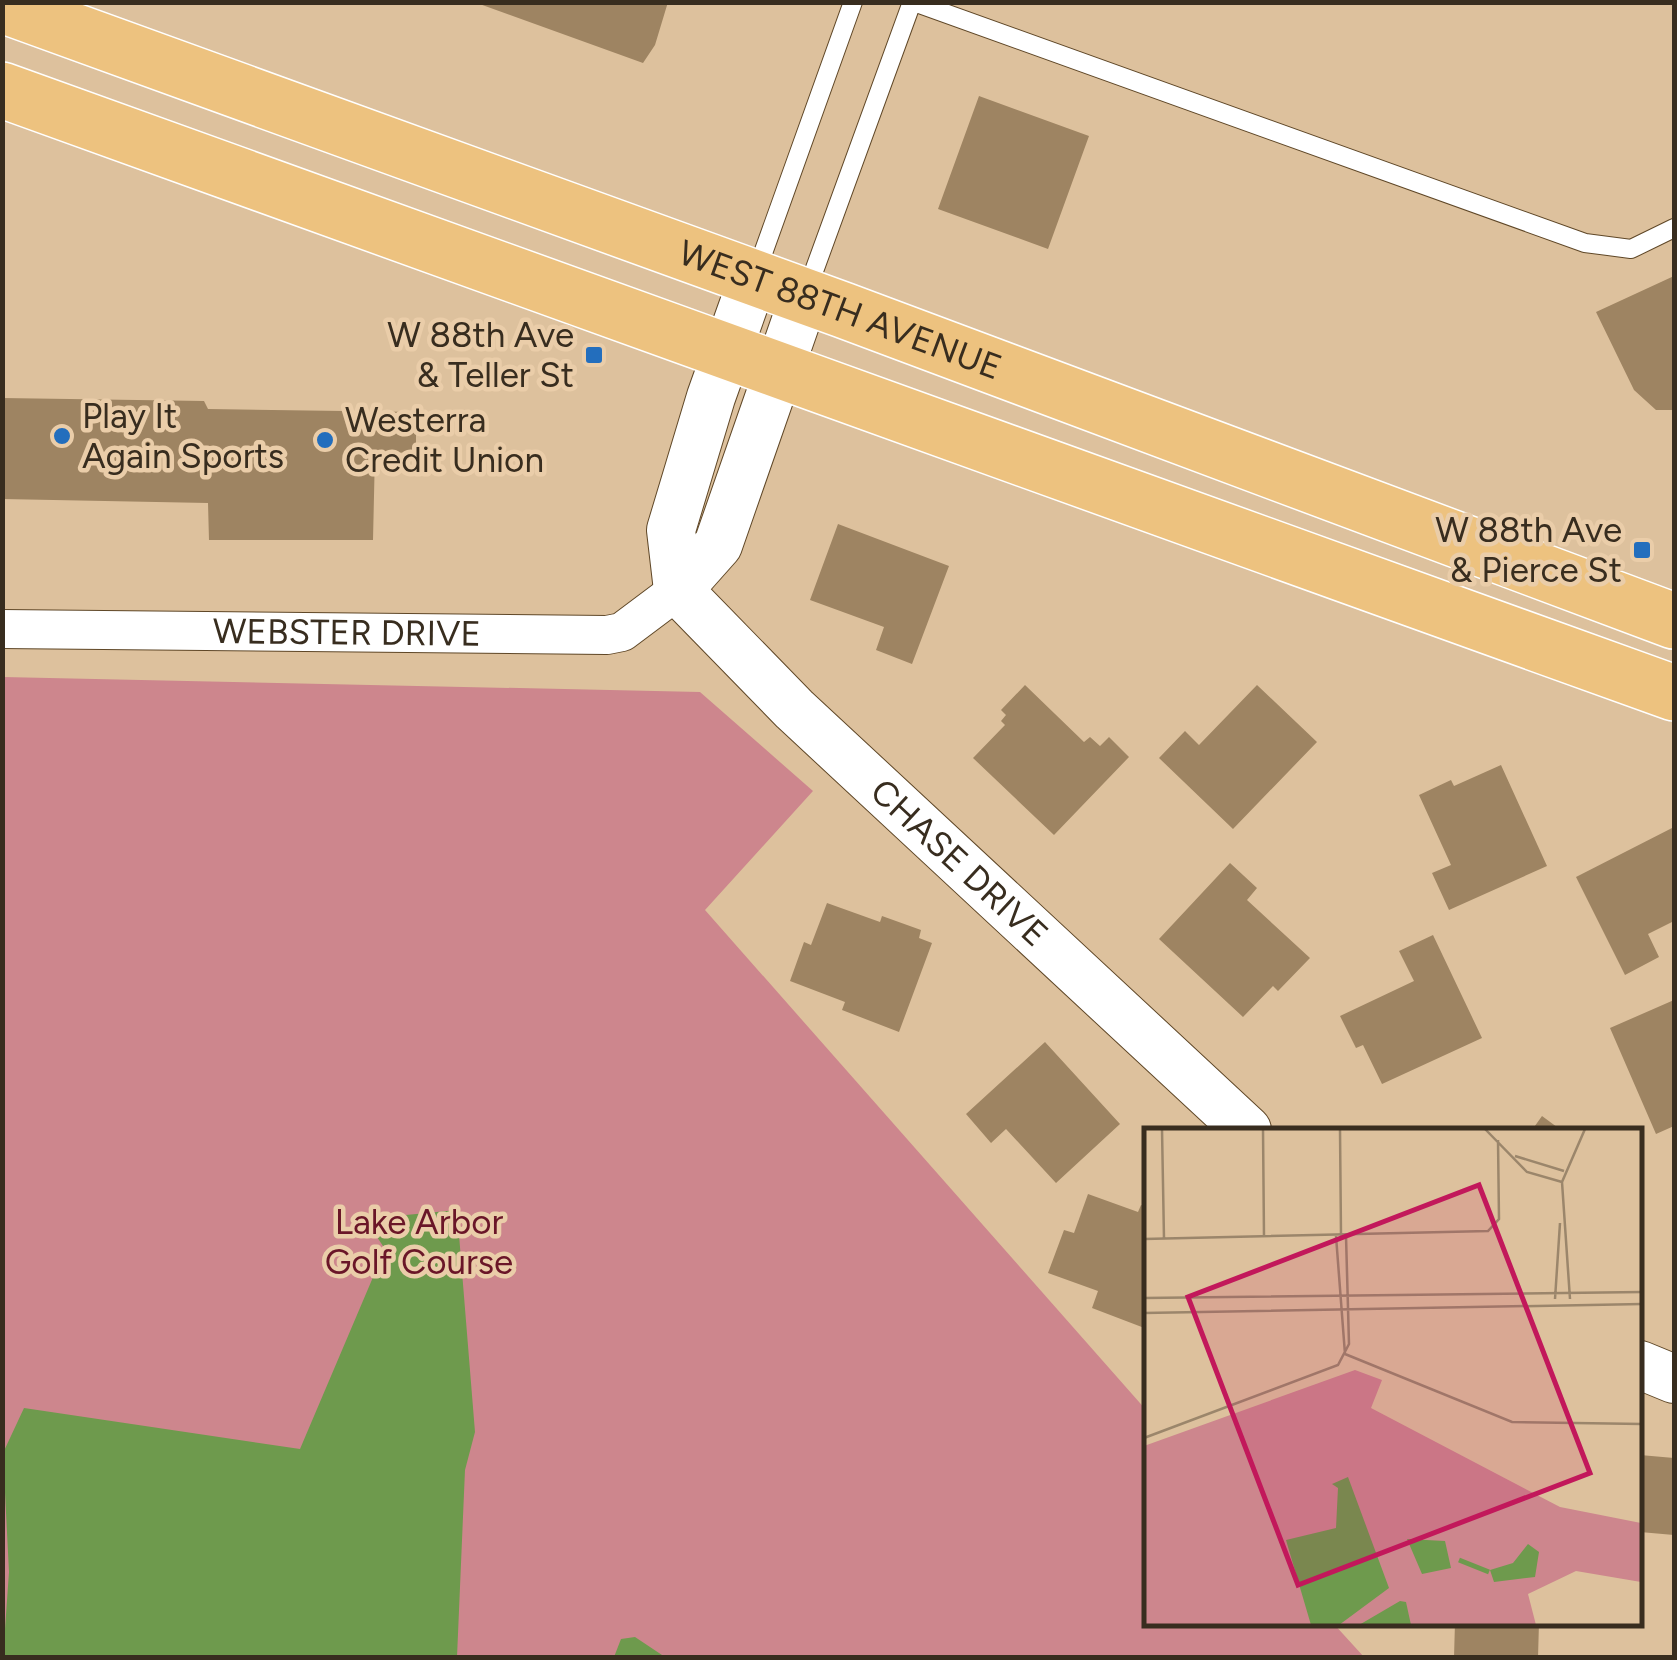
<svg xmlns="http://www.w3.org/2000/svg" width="1677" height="1660" viewBox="0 0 1677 1660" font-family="Figtree,sans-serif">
  <rect width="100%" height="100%" fill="#ddc19d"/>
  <!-- green -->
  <path fill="#cd868d" d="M 3,677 L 700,692 L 813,791 L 705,910 L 1147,1411 L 1147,1622 L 1333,1623 L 1364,1657 L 3,1658 Z"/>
  <!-- water -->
  <path fill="#6e9a4d" d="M 457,1210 L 475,1432 L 465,1470 L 457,1657 L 3,1657 L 9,1572 L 3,1453 L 24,1408 L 300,1449 L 385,1249 L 365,1219 Z
    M 635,1637 L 665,1657 L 614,1657 L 621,1639 Z"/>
  <!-- building -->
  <path fill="#9e8462" d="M 474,2 L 668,2 L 655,45 L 643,63 Z
    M 979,96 L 1089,136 L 1048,249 L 938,209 Z
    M 1674,276 L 1674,410 L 1656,410 L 1634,390 L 1596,312 Z
    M 2,398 L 204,401 L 208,409 L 416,412 L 416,453 L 375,452 L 373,540 L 209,540 L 208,503 L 2,499 Z
    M 838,524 L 949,566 L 912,664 L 876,650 L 884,627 L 810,600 Z
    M 1025,685 L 1084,742 L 1090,737 L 1100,746 L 1109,737 L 1129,757 L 1054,835 L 973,758 L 1005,725 L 1001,721 L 1006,715 L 1001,710 Z
    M 1257,685 L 1317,742 L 1233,829 L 1159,758 L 1185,731 L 1199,745 Z
    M 1501,765 L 1547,866 L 1449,910 L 1432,873 L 1451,865 L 1419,795 L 1451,780 L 1454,786 Z
    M 1674,827 L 1674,921 L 1648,934 L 1659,957 L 1625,975 L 1576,877 Z
    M 1230,863 L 1257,888 L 1247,900 L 1310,958 L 1278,991 L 1273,986 L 1243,1017 L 1159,939 Z
    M 827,903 L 880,922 L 882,916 L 921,930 L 919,938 L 932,943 L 899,1032 L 842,1010 L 845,1002 L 790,981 L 804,942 L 811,945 Z
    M 1433,935 L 1482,1038 L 1382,1084 L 1363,1045 L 1356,1048 L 1340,1016 L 1414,981 L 1399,951 Z
    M 1674,1000 L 1674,1126 L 1656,1134 L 1610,1028 Z
    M 1045,1042 L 1120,1124 L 1056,1183 L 1006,1129 L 991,1143 L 966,1114 Z
    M 1542,1116 L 1561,1130 L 1532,1130 Z
    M 1088,1194 L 1138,1212 L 1141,1205 L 1147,1207 L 1147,1329 L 1092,1308 L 1098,1291 L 1048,1273 L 1064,1230 L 1074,1233 Z
    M 1640,1455 L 1674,1458 L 1674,1535 L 1640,1532 Z
    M 1455,1622 L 1539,1622 L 1538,1658 L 1454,1658 Z"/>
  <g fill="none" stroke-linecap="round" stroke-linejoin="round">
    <defs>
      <path id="service" d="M 914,2 L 1585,243 L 1631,249 L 1674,228
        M 757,270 L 853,2
        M 806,293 L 912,2"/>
      <g id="minor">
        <path id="s1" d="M 2,629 L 607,635 L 622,632 L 678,590"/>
      </g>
      <g id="tertiary">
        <path id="s2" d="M 678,590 L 794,709 L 1247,1130"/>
        <path d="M 678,590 L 671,530 L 711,397 L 753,279"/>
        <path d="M 678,590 L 718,545 L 804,298"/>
        <path d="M 1640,1365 L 1674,1379"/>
      </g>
      <g id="primary">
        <path id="s3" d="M 2,5 L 843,310 L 1674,621"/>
        <path d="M 2,90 L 1674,693"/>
      </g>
    </defs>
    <!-- service casing -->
    <use href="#service" stroke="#5f4727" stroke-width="20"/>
    <!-- minor casing -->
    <use href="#minor" stroke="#5f4727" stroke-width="40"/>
    <!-- tertiary casing -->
    <use href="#tertiary" stroke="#5f4727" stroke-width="50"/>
    <!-- primary casing -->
    <use href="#primary" stroke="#fff" stroke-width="58"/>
    <!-- service -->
    <use href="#service" stroke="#fff" stroke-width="18"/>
    <!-- minor -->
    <use href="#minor" stroke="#fff" stroke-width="38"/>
    <!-- tertiary -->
    <use href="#tertiary" stroke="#fff" stroke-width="48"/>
    <!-- primary -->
    <use href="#primary" stroke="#edc27f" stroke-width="55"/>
  </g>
  <!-- markers -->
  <g fill="#236ebd" stroke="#eacda9" stroke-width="4">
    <rect x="584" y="345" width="20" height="20" rx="5"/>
    <circle cx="62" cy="436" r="10"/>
    <circle cx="325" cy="440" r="10"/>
    <rect x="1632" y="540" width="20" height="20" rx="5"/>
  </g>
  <g text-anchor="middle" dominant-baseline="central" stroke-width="9" stroke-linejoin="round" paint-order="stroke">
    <!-- street labels -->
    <g font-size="35" fill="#382d1f" stroke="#eacda9">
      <text stroke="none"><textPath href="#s3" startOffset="892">WEST 88TH AVENUE</textPath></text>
      <text stroke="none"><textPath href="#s1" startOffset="345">WEBSTER DRIVE</textPath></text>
      <text stroke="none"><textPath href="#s2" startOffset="392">CHASE DRIVE</textPath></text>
    </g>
    <!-- poi labels -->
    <g font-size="35" fill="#382d1f" stroke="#eacda9" text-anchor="end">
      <text x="574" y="335">W 88th Ave<tspan x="574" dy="40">&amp; Teller St</tspan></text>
      <text x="82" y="416" text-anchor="start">Play It<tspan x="82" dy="40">Again Sports</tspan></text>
      <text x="345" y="420" text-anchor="start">Westerra<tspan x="345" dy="40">Credit Union</tspan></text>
      <text x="1622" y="530">W 88th Ave<tspan x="1622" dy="40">&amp; Pierce St</tspan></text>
    </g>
    <!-- park labels -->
    <g font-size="35" fill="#6a1628" stroke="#eacda9">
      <text x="419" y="1222">Lake Arbor<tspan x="419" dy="40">Golf Course</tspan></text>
    </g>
  </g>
  <!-- overview -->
  <g transform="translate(1144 1128)">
    <rect width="498" height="498" fill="#ddc19d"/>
    <path d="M 211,242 L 238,252 L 227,280 L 416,379 L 497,395 L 497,454 L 432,443 L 384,466 L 392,497 L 0,497 L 0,318 Z" fill="#cd868d"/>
    <path d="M 204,349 L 245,460 L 195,497 L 167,497 L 142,412 L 192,400 L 194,360 L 188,356 ZM 263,411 L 301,413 L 307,440 L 278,446 ZM 384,416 L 395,424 L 391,449 L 350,454 L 346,442 L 369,435 ZM 256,473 L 262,474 L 267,497 L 215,497 Z" fill="#6e9a4d"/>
    <path fill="none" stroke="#6e9a4d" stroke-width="5" d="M 315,432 L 345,444"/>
    <path fill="none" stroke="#9b866b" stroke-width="2.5" d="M 18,1 L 20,111M 119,1 L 120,109M 196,1 L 197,108M 341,1 L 383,44 L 418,54M 371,28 L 420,43M 192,108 L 201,226M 0,111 L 344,103 L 355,91 L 354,12M 0,170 L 498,164M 411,171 L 416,95M 426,171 L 418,54 L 441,1M 0,185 L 498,176M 201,226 L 368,294 L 498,296M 0,310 L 194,237 L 205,216 L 202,108"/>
    <path fill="#c2185b" fill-opacity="0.15" stroke="#c2185b" stroke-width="5" d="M 335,57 L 446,345 L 154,457 L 44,169 Z"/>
    <rect width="498" height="498" fill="none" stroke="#382d1f" stroke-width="5"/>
  </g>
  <!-- border -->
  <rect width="1677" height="1660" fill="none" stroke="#382d1f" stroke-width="10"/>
</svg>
